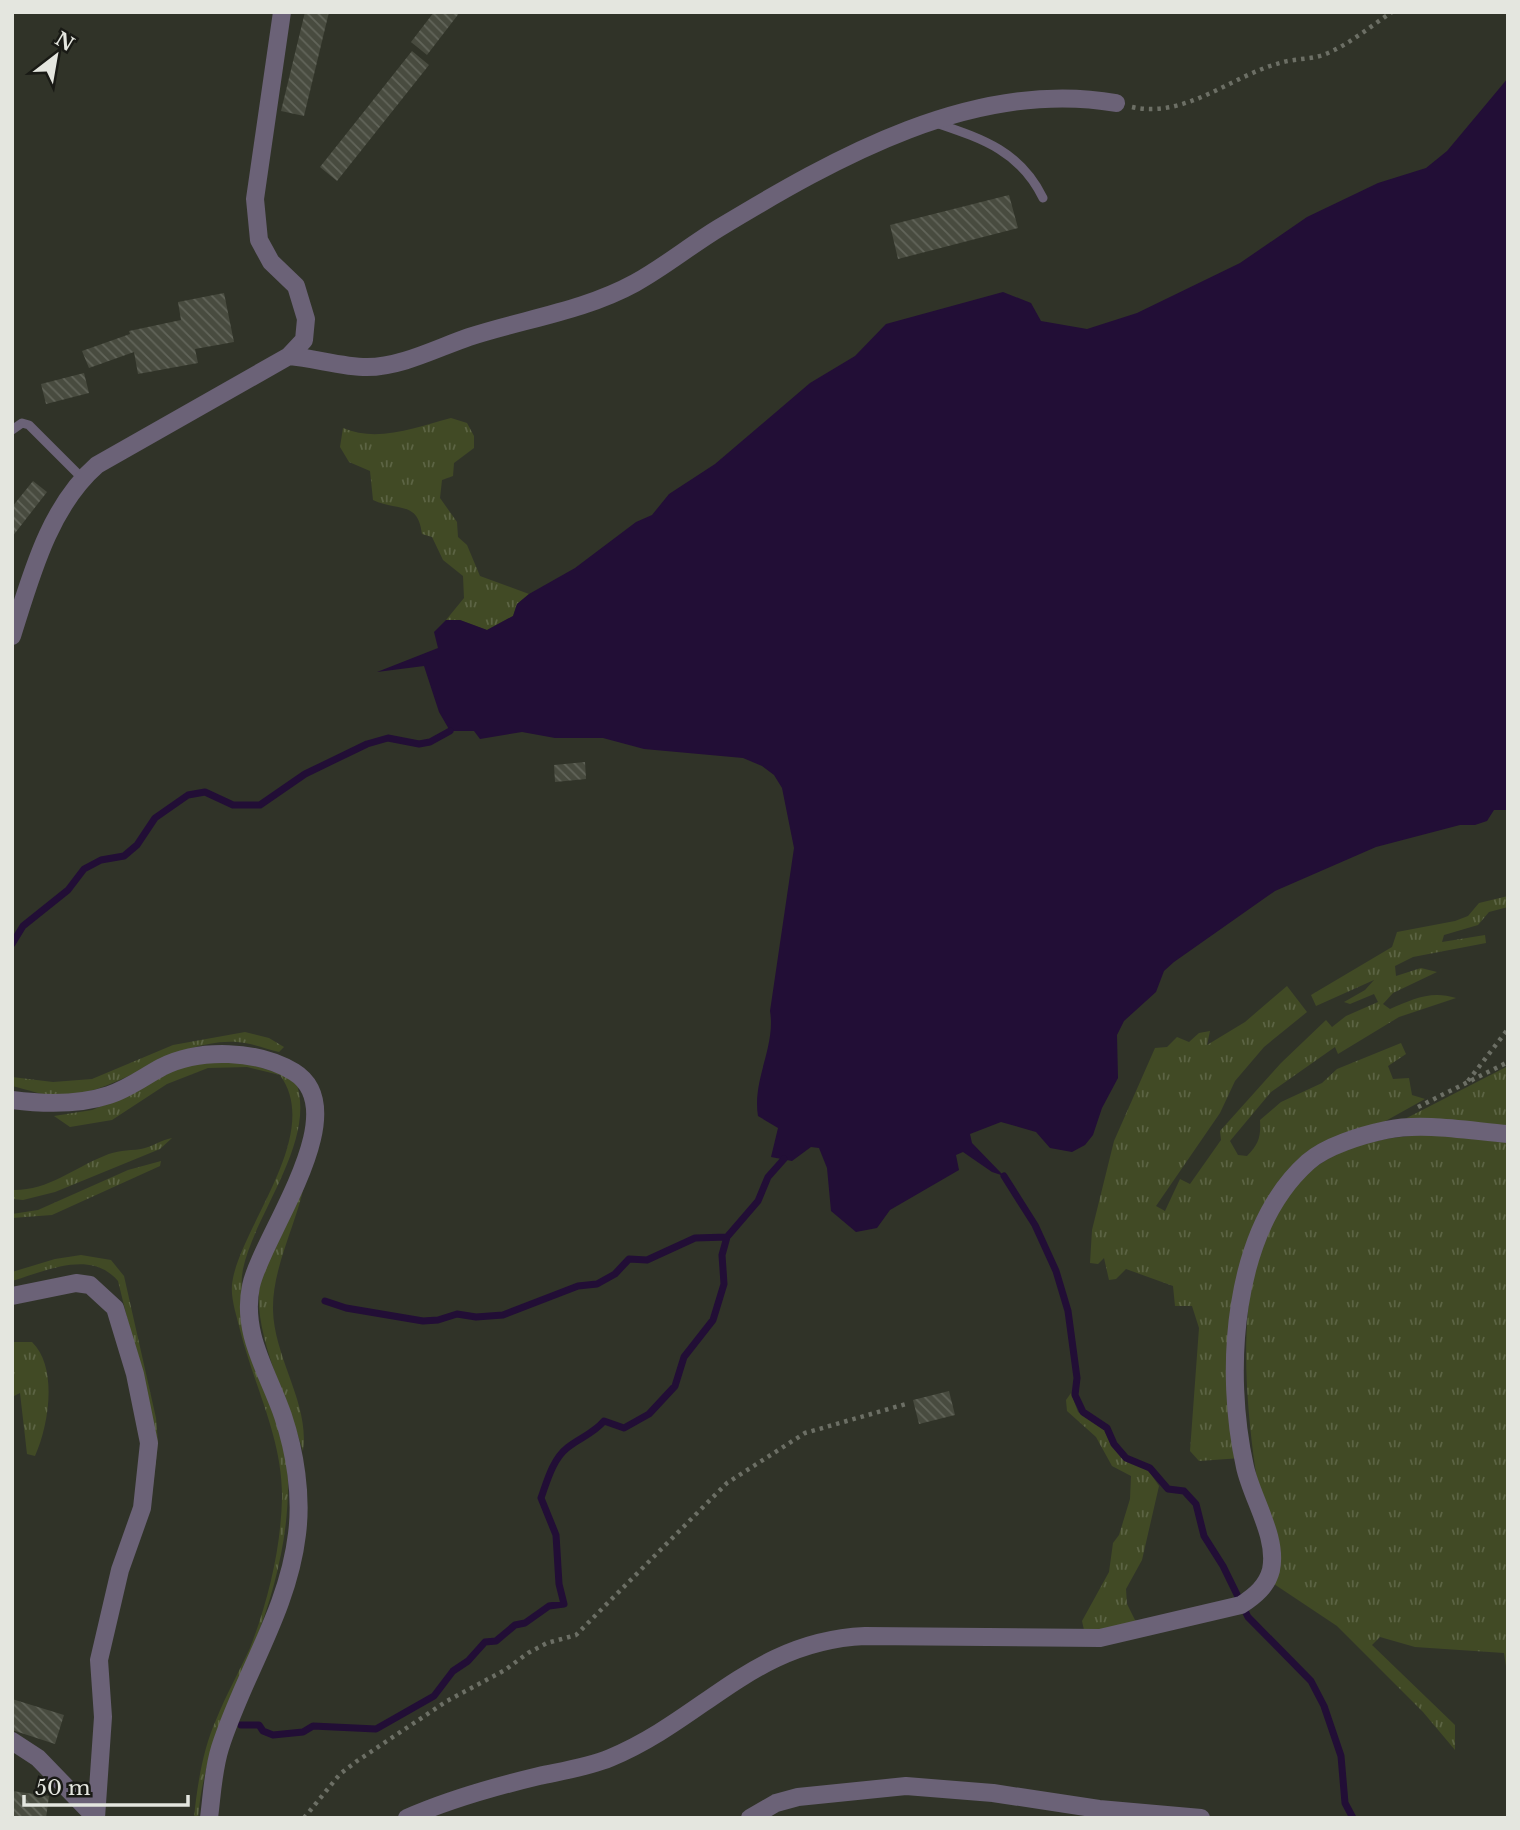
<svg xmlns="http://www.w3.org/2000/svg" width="1520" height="1830" viewBox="0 0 1520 1830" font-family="'Libre Baskerville',serif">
  <defs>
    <pattern id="grass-tufts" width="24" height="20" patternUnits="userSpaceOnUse" patternTransform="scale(1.75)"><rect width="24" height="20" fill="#414a25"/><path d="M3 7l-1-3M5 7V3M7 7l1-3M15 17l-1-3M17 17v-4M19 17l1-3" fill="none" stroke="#5c6444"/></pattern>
    <pattern id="building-back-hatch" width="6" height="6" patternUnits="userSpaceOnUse" patternTransform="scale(1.75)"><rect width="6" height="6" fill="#484b3f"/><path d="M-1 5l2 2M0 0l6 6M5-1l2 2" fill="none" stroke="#62655a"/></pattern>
  </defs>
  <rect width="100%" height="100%" fill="#303328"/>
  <!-- grass -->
  <path fill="url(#grass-tufts)" d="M 451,418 L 467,423 L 474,436 L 474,448 L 454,463 L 453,476 L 442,480 L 440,498 L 457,522 L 458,537 L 467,545 L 480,576 L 529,594 L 517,604 L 513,616 L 487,630 L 460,620 L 446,620 L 464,598 L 463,576 L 443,560 L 432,537 L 422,534 C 418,500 398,512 373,500 L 370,471 L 349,462 L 340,447 L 343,428 C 378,443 416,427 451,418 Z
    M 1508,896 L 1508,907 L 1489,912 L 1478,925 L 1444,935 L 1442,942 L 1485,935 L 1486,943 L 1413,957 L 1395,966 L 1396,976 L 1421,968 L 1437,972 L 1393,993 L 1383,1004 L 1390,1009 C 1413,999 1431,990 1456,998 L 1399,1017 L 1338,1054 L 1335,1047 L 1271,1092 L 1230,1141 L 1238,1155 L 1247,1156 C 1259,1144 1261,1136 1260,1120 L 1281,1102 L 1322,1083 L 1337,1069 L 1401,1043 L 1406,1054 L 1388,1066 L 1393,1079 L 1409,1078 L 1412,1095 L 1425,1099 L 1364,1133 L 1306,1159 L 1246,1269 L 1241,1458 L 1199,1461 L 1190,1451 L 1199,1328 L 1192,1306 L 1175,1306 L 1173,1286 L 1126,1269 L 1116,1279 L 1109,1280 L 1104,1258 L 1098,1264 L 1090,1263 L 1092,1230 L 1114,1141 L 1155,1048 L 1167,1047 L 1177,1037 L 1189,1042 L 1199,1033 L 1210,1031 L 1207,1045 L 1245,1022 L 1287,986 L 1307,1012 L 1264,1047 L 1235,1081 L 1220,1113 L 1156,1206 L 1165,1211 L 1180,1179 L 1190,1184 L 1221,1140 L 1220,1131 L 1281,1063 L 1326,1020 L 1332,1027 L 1346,1016 L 1378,1002 L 1374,994 L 1350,1004 L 1344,1002 L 1365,990 L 1374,980 L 1316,1006 L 1311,995 L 1392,947 L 1397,932 L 1455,921 L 1468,916 L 1479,903 Z
    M 245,1032 L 269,1038 L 284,1047 L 279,1052 C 266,1049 251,1043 237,1042 C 175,1038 125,1091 64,1096 C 45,1097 30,1090 12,1086 L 12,1077 L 53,1082 L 92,1079 L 173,1045 Z
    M 232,1058 L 295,1079 C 319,1139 255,1212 243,1269 C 238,1294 248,1318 255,1342 C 268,1389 289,1437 288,1486 C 288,1539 274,1593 255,1642 C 231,1704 204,1748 198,1818 L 194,1818 C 197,1786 203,1749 216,1720 C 226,1695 239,1672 250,1648 C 268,1602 281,1548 282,1498 C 283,1439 254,1386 240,1330 C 236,1313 229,1295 233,1278 C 245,1221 322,1133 280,1075 L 247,1067 L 208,1068 L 167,1084 L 112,1120 L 70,1127 L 54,1116 L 92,1110 L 112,1102 L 175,1067 Z
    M 1508,1066 L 1508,1129 L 1397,1123 Z
    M 1446,1133 L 1508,1139 L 1508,1679 L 1504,1653 L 1415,1647 L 1380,1637 L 1372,1645 L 1455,1725 L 1455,1750 L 1423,1712 L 1337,1626 L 1271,1582 C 1272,1571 1274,1560 1273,1550 C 1272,1522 1259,1494 1255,1467 C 1242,1370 1229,1217 1328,1159 C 1363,1138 1407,1136 1446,1133 Z
    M 172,1138 L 160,1149 L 55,1192 L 23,1200 L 12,1199 L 12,1190 C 48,1191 72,1169 104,1156 C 117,1150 127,1151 141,1149 C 152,1147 161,1140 172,1138 Z
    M 161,1161 L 160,1166 L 52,1215 L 12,1218 L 12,1214 L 38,1210 L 128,1170 Z
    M 305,1181 C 297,1224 272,1267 273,1310 C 274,1358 310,1404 303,1451 C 289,1402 249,1328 261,1279 C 269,1245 293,1214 305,1181 Z
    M 81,1255 L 111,1260 L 124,1276 L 156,1418 L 158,1442 L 152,1496 L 152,1419 L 118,1281 C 91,1249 46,1271 12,1281 L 12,1272 L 55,1259 Z
    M 12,1342 L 32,1342 C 58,1367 49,1425 35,1456 L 27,1454 L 20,1393 L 12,1397 Z
    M 1071,1393 L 1078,1412 L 1104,1430 L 1111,1445 L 1125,1459 L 1148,1470 L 1159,1486 L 1142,1560 L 1126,1589 L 1127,1604 L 1135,1620 L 1164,1620 L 1104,1635 L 1084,1630 L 1082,1621 L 1109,1572 L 1113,1543 L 1119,1535 L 1130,1499 L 1131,1476 L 1112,1466 L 1096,1437 L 1067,1411 L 1066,1400 Z"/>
  <!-- water -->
  <path fill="#220e36" d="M 1508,78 L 1508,810 L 1494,810 L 1487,821 L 1475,825 L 1460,825 L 1376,847 L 1275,891 L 1174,962 L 1164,971 L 1156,992 L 1124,1021 L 1117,1035 L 1118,1078 L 1102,1108 L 1093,1135 L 1085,1145 L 1072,1152 L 1050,1148 L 1036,1132 L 1001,1122 L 970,1134 L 972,1143 L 1004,1176 L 992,1172 L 963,1152 L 956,1155 L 959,1170 L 890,1210 L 877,1228 L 856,1232 L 831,1211 L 827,1168 L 819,1148 L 811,1147 L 792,1161 L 771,1157 L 778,1128 L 758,1116 C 752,1079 776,1047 770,1011 L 794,848 L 782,788 L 774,775 L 762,766 L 743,758 L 644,749 L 603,738 L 555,738 L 522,732 L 480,739 L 474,731 L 450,731 L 439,712 L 424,666 L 377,672 L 438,648 L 434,632 L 446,620 L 460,620 L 487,630 L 513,616 L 517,604 L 529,594 L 575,568 L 636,522 L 652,515 L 669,494 L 715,464 L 810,383 L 855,356 L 886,324 L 1003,292 L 1031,303 L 1041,321 L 1087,329 L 1137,313 L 1240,263 L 1307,217 L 1378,183 L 1426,168 L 1447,151 Z"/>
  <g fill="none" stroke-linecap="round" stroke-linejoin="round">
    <!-- stream -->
    <path stroke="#220e36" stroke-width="7" d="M 12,944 L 23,926 L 68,890 L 84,869 L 101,860 L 124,856 L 137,845 L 155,818 L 188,795 L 205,792 L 233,805 L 260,805 L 305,774 L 367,744 L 388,738 L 419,744 L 430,742 L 450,731
      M 1004,1176 L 1035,1225 L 1056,1271 L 1068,1311 L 1077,1378 L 1075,1395 L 1083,1412 L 1107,1428 L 1114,1444 L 1126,1458 L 1150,1468 L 1168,1489 L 1184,1491 L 1196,1504 L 1204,1536 L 1223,1566 L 1248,1617 L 1311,1681 L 1324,1706 L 1341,1756 L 1345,1803 L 1353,1818
      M 325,1301 L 346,1308 L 423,1321 L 438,1320 L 457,1314 L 476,1317 L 503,1315 L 578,1286 L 597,1284 L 615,1274 L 629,1259 L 647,1260 L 695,1238 L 727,1237
      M 241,1725 L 259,1725 L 263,1731 L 273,1735 L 303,1732 L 313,1726 L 376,1729 L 434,1696 L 453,1671 L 468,1661 L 485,1642 L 496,1641 L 515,1625 L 525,1623 L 549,1606 L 564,1604 L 559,1584 L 556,1535 L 541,1498 C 547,1481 553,1459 567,1448 C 579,1438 593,1434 604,1421 L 624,1428 L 649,1414 L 675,1386 L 684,1357 L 713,1320 L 724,1284 L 722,1255 L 727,1237 L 758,1201 L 768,1177 L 784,1159"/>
  </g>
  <!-- building -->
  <path fill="url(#building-back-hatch)" d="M 305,12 L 329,12 L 304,116 L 281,111 Z
    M 434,12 L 460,12 L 427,55 L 411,42 Z
    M 412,51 L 429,65 L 337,181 L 320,167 Z
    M 1009,195 L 1018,228 L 898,259 L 890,225 Z
    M 224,293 L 234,342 L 195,349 L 198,363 L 138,374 L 134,352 L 89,368 L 82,351 L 130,334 L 129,331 L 181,320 L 178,302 Z
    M 84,373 L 89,393 L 46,404 L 41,384 Z
    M 33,481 L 47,492 L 12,537 L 12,507 Z
    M 585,762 L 586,779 L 555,782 L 554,765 Z
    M 949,1391 L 955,1415 L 919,1424 L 913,1400 Z
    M 12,1699 L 64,1715 L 55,1744 L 12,1730 Z
    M 12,1791 L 49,1796 L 46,1818 L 12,1818 Z"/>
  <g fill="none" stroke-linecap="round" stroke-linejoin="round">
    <!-- path -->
    <path stroke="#6c6f65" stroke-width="4.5" stroke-dasharray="3.5 5" stroke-linecap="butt" d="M 1132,107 C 1185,119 1231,76 1280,63 C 1295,58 1313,60 1328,53 C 1351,43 1371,26 1392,12
      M 1468,1081 L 1508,1029
      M 1418,1107 L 1508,1062
      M 304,1818 L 340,1774 L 357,1761 L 447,1701 L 505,1670 L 528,1653 L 547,1643 L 576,1635 L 727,1483 L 805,1433 L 906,1404"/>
    <!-- service -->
    <path stroke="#6b6277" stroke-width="9" d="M 936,123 C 983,139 1020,151 1043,198
      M 12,430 L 22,423 L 29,425 L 82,478"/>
    <!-- minor -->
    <path stroke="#6b6277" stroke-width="18" d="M 289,356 C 315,358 341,367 367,367 C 401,367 437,348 469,337 C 524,319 584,311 635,283 C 664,267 691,245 719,228 C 835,158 975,78 1116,103
      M 12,636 C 31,576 49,507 97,465 L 289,356 L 304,340 L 306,319 L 296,286 L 271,262 L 259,240 L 255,199 L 282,12
      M 12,1100 C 43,1104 79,1105 109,1095 C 128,1089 145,1076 162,1067 C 200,1048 258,1050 294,1072 C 357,1111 261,1237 251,1286 C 241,1334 268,1372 283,1416 C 295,1452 302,1495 297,1534 C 288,1611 243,1675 220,1748 C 213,1770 212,1795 209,1818
      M 12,1296 L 76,1283 L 90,1285 L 115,1308 L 135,1374 L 149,1443 L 142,1508 L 120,1570 L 99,1660 L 103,1717 L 96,1818
      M 12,1741 L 38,1758 L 96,1818
      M 407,1818 C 450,1799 493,1787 539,1776 C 562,1771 588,1767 610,1758 C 704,1719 753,1641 865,1636 L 1100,1638 L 1241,1605 C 1255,1596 1267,1586 1271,1570 C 1278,1537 1252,1499 1245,1467 C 1224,1373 1231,1231 1308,1162 C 1326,1146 1362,1135 1386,1130 C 1423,1122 1470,1131 1508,1134
      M 750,1818 L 776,1803 L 798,1797 L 906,1786 L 993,1793 L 1099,1809 L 1201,1818"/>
  </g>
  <!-- border -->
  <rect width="1520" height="1830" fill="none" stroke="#e4e6df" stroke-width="28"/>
  <!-- north arrow -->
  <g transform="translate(56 56) rotate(31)" stroke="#191a15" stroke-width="5" paint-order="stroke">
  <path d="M0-5L12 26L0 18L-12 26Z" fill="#e4e6df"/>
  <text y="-10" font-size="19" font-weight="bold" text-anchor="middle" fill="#e4e6df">N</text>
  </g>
  <!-- scale -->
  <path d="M24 1795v10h164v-10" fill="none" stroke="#e4e6df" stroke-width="3.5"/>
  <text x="35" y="1795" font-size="21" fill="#e4e6df" stroke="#191a15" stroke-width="5" paint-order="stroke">50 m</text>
</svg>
